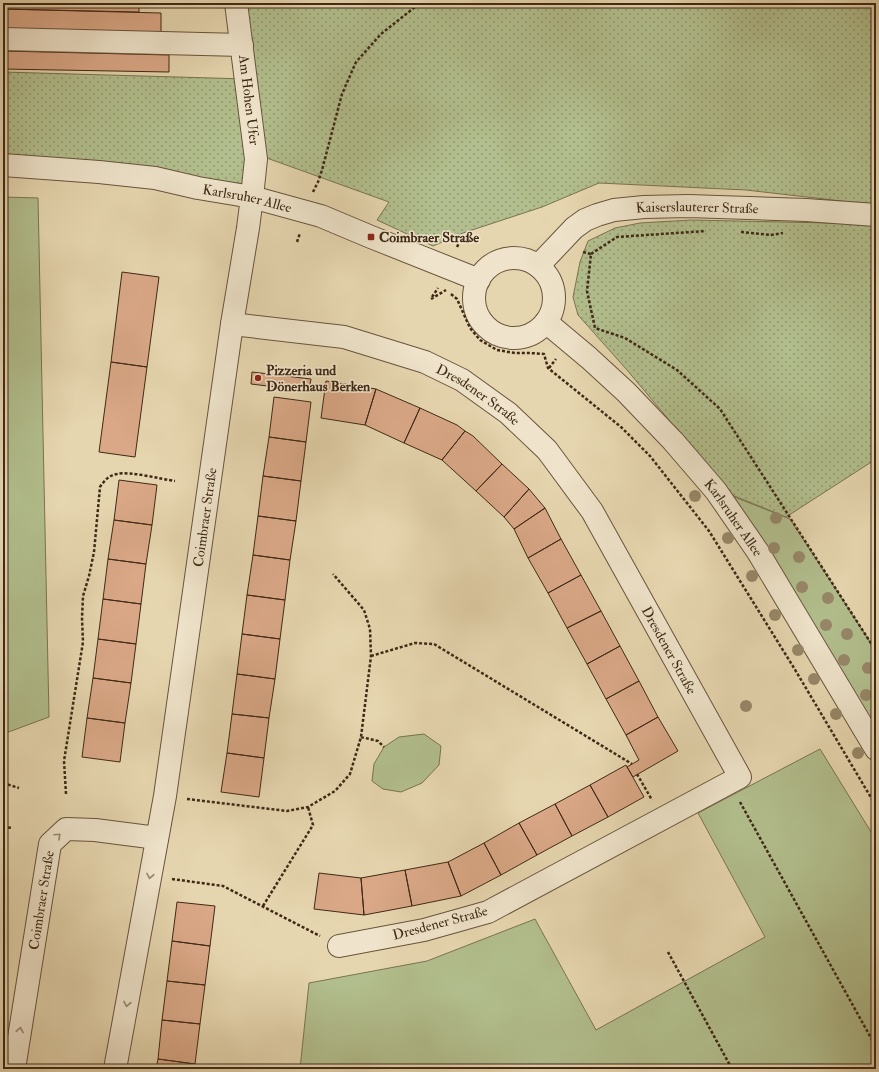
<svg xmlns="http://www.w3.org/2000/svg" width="879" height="1072" viewBox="0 0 879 1072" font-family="'IM FELL Double Pica',serif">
  <defs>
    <pattern id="grass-dots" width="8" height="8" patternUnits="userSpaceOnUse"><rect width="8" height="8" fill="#b2be8d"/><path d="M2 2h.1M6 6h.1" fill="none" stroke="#929a72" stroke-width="1.8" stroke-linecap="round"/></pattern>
  </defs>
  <rect width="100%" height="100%" fill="#e6d6af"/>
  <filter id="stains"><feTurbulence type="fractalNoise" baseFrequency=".005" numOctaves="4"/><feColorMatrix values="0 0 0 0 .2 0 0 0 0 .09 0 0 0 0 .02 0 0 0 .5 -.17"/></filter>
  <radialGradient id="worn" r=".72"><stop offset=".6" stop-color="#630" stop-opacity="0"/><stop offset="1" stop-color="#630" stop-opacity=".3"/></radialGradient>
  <!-- grass -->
  <path fill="url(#grass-dots)" stroke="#787452" d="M 236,3 L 876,3 L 876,205 L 746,190 L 599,183 L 542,207 L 463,233 L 433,246 L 377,220 L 389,202 L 264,157 Z
    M 3,72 L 246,79 L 252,197 L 3,165 Z
    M 691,220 L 876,224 L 876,459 L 786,517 L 732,495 L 627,370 L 578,315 L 573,297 L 580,262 L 588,241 L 615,228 L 640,223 Z"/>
  <!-- green -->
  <path fill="#b2be8d" stroke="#787452" d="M 3,197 L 38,198 L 49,717 L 3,734 Z
    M 732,496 L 790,519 L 876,651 L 876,749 Z
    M 424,734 L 441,746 L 439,765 L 422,783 L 401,792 L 383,789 L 372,781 L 374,764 L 384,747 L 399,737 Z
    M 820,749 L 876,840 L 876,1069 L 300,1069 L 309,983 L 427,961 L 535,919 L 596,1030 L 765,937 L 698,813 Z"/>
  <!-- building -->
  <path fill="#daa887" stroke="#3f2916" d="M 3,3 L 139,3 L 139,12 L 3,9 Z
    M 3,9 L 161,13 L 161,34 L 3,30 Z
    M 3,51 L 169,55 L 169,72 L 3,69 Z
    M 122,272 L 159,277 L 147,367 L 111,362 Z
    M 111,362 L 147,367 L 135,457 L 99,452 Z
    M 252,372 L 311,379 L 309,391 L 251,384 Z
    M 326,381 L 376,389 L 365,425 L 321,418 Z
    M 376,389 L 420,408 L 404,443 L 365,425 Z
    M 274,397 L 311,402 L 306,442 L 269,437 Z
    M 420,408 L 457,425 L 465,431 L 442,460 L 404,443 Z
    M 465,431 L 473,436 L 502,464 L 476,491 L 442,460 Z
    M 269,437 L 306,442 L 301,481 L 263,476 Z
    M 502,464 L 529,489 L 504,517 L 476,491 Z
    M 263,476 L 301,481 L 296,521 L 258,516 Z
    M 119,480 L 157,485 L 152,525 L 114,520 Z
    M 529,489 L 545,508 L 514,529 L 504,517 Z
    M 545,508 L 561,539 L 528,558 L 514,529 Z
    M 258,516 L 296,521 L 290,560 L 253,555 Z
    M 114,520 L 152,525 L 146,564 L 108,559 Z
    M 561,539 L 581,575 L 548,593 L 528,558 Z
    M 253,555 L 290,560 L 285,600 L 247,595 Z
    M 108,559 L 146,564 L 141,604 L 103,599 Z
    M 581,575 L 601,611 L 567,628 L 548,593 Z
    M 247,595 L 285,600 L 280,639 L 242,634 Z
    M 103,599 L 141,604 L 136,644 L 98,639 Z
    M 601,611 L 620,646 L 587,664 L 567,628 Z
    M 242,634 L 280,639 L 275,679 L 237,674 Z
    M 98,639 L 136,644 L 131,683 L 93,678 Z
    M 620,646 L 639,681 L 606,699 L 587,664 Z
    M 237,674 L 275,679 L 269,718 L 232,714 Z
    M 93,678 L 131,683 L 125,723 L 87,718 Z
    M 639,681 L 658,717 L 626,735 L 606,699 Z
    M 232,714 L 269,718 L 264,758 L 227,753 Z
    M 658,717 L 678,751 L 633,777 L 627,767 L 639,760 L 626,735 Z
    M 87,718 L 125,723 L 120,762 L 82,757 Z
    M 227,753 L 264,758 L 259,797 L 221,792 Z
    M 626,765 L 644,797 L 608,817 L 590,785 Z
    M 590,785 L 608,817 L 572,836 L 555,804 Z
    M 555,804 L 572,836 L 537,855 L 519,823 Z
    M 519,823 L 537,855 L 501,875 L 484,843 Z
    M 484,843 L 501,875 L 461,896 L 448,862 Z
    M 448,862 L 461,896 L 412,906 L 405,870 Z
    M 405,870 L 412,906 L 364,915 L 361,878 Z
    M 319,873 L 361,878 L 364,915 L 314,909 Z
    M 177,902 L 215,906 L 210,946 L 172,941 Z
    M 172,941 L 210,946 L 205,985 L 167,981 Z
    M 167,981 L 205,985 L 200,1024 L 162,1020 Z
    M 162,1020 L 200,1024 L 195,1064 L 158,1059 Z
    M 158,1059 L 195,1064 L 195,1069 L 156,1069 Z"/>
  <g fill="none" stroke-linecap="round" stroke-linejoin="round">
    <defs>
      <g id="minor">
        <path d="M 3,39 L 242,45"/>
        <path id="s1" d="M 3,165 L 99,172 L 155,178 L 198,188 L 252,197 L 321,216 L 371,237 L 479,280"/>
        <circle cx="514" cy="298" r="40"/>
        <path id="s2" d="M 538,266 L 574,228 L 585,220 L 597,215 L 614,210 L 644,207 L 688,206 L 806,210 L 876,215"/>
        <path id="s3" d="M 546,322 L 589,358 L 626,392 L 673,441 L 716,491 L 758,552 L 876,749"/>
        <path id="s4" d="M 232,324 L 344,337 L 425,362 L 462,380 L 508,413 L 547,450 L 592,511 L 740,777 L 488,912 L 424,930 L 339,946"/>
        <path id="s5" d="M 14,1069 L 50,844 L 66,829 L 95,830 L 157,838"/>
        <path id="s6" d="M 115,1069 L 165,796 L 232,324 L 248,228 L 252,197 L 256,159 L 236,3"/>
      </g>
    </defs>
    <!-- minor casing -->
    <use href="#minor" stroke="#69543c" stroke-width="24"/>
    <!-- path -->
    <path stroke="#3f2916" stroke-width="2.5" stroke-dasharray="3 2" stroke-linecap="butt" d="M 313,192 L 318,182 L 322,170 L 342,94 L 356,62 L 381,34 L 420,3
      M 741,232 L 771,235 L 783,233
      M 297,242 L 300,233
      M 457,247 L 461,239
      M 583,252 L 591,254 L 587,291 L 595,328 L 625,338 L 677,370 L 720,409 L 876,651
      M 591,254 L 617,237 L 706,231
      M 451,294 L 457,299 L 470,328 L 480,340 L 497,350 L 515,353 L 530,353 L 544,354 L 548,368 L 621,427 L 650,456 L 709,531 L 794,668 L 876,806
      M 432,297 L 438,288
      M 431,299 L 446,290
      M 549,368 L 556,359
      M 371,656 L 415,643 L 434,644 L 632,764
      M 361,737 L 378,741 L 384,747
      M 637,774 L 652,800
      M 3,783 L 19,788
      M 66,794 L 64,761 L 83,642 L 82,618 L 83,596 L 89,576 L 94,552 L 100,487 C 104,481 109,475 117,474 C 131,471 160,479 175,481
      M 187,799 L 287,811 L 308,807 L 335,791 L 350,774 L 361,737 L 371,656 L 370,629 L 364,610 L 333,574
      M 740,802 L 876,1047
      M 3,827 L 13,828
      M 172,879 L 223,886 L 320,936
      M 263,906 L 313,825 L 308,807
      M 668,952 L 732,1069"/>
    <!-- minor -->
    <use href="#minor" stroke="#efe4cb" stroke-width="22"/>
  </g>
  <!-- trees -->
  <g fill="#978768">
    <circle cx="695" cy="496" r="6"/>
    <circle cx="776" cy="518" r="6"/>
    <circle cx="728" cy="538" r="6"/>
    <circle cx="774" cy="548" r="6"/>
    <circle cx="799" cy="557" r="6"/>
    <circle cx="752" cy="576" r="6"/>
    <circle cx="802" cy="587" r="6"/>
    <circle cx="828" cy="598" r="6"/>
    <circle cx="775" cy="615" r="6"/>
    <circle cx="826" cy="625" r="6"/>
    <circle cx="847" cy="634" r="6"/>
    <circle cx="798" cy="650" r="6"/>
    <circle cx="844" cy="660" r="6"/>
    <circle cx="868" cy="668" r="6"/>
    <circle cx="814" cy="679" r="6"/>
    <circle cx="866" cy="695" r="6"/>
    <circle cx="746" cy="706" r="6"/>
    <circle cx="836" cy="714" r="6"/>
    <circle cx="858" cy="753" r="6"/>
  </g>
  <!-- one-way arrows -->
  <defs><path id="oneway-chevron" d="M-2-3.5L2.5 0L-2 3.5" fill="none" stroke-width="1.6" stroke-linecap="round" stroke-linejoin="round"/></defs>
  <g stroke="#978670">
    <use href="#oneway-chevron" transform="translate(58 836) rotate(-43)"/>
    <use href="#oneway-chevron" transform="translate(150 876) rotate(100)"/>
    <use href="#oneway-chevron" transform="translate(127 1004) rotate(100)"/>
    <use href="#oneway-chevron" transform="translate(20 1030) rotate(-81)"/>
  </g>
  <!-- markers -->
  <g fill="#8f2418" stroke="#efe4cb" stroke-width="1.5">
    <rect x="367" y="233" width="8" height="8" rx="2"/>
    <circle cx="258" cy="378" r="4"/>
  </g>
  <g text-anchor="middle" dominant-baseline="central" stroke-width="3" stroke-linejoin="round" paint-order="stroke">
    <!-- street labels -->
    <g font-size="14" fill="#3f2916" stroke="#efe4cb">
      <text transform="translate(249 100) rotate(83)">Am Hohen Ufer</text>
      <text stroke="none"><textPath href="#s1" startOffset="247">Karlsruher Allee</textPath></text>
      <text stroke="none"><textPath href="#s2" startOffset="180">Kaiserslauterer Straße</textPath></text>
      <text stroke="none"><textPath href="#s4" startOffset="260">Dresdener Straße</textPath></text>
      <text stroke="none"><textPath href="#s6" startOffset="559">Coimbraer Straße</textPath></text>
      <text stroke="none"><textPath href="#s3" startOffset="272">Karlsruher Allee</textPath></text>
      <text stroke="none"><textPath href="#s4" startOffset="584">Dresdener Straße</textPath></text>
      <text stroke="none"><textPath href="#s5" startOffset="171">Coimbraer Straße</textPath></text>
      <text transform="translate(440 923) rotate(-15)">Dresdener Straße</text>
    </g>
    <!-- poi labels -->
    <g font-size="14" font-weight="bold" fill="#3f2916" stroke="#efe4cb" text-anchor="start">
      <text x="379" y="237">Coimbraer Straße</text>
      <text x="266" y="370">Pizzeria und<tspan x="266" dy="16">Dönerhaus Berken</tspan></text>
    </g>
  </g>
  <!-- margin -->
  <rect width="879" height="1072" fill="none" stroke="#e6d6af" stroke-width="16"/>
  <rect x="4" y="4" width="871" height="1064" fill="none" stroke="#3f2916" stroke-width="2"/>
  <rect x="8" y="8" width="863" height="1056" fill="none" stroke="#3f2916"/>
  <rect width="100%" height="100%" filter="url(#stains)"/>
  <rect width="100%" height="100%" fill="url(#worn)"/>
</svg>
